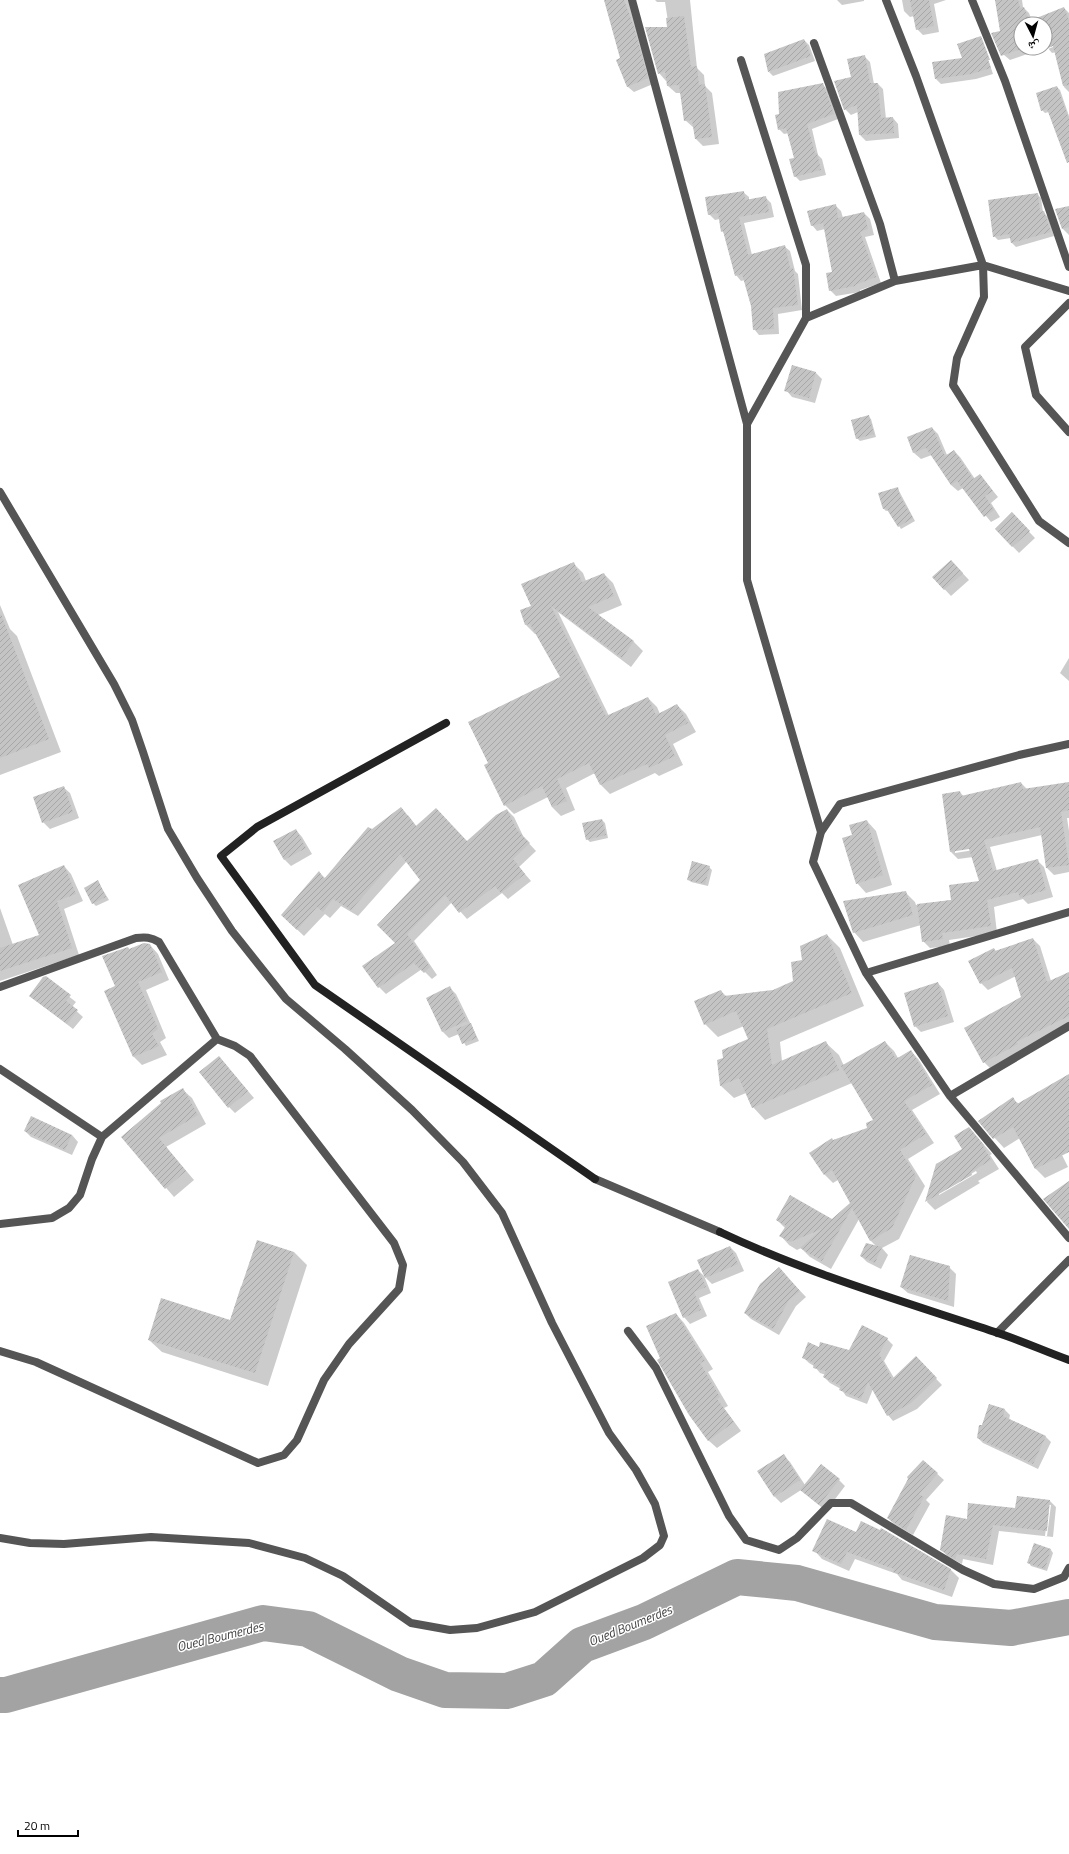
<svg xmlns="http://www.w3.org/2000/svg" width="1069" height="1854" viewBox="0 0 1069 1854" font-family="'Titillium Web','Noto Naskh Arabic',sans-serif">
  <defs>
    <pattern id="building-hatch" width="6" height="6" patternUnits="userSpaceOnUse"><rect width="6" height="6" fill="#c4c4c4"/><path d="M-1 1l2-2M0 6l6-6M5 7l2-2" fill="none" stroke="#a7a7a7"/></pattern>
  </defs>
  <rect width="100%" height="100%" fill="#fff"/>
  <!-- shadow -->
  <path fill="#0003" fill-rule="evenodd" d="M 605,0 L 629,0 L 653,84 L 634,92 L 628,87 L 617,60 L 621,58 Z
    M 655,0 L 690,0 L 697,68 L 704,75 L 705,86 L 712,93 L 719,144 L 703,146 L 696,139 L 694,128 L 685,120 L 681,93 L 676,93 L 668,86 L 668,80 L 666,81 L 659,73 L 669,28 L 665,2 L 657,2 Z
    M 837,0 L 864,0 L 864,1 L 842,5 Z
    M 902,0 L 946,0 L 934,4 L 939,32 L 923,35 L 917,29 L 914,16 L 910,17 L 904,11 Z
    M 996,0 L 1022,0 L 1023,7 L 1029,13 L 1032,21 L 1064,8 L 1069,13 L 1069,92 L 1064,87 L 1056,52 L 1052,53 L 1047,47 L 1045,48 L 1045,24 L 1021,24 L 1021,48 L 1044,48 L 1010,60 L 1004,55 ZM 1058,43 L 1058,45 L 1048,49 L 1048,47 Z
    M 804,40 L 809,45 L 815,61 L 773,76 L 769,72 Z
    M 983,44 L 993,74 L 976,79 L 941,84 L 936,79 Z
    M 864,56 L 870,62 L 874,84 L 878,84 L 883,89 L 886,119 L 893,118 L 898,124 L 899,138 L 866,141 L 860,135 L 858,112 L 851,115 L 845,109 Z
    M 822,84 L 827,89 L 838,119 L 812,129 L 818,155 L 822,159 L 826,175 L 800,181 L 795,176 L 795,158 L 789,133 L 784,134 L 779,129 L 780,115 Z
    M 1057,87 L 1060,90 L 1069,116 L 1069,161 L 1049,112 L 1045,113 L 1042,110 Z
    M 743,192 L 749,197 L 749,201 L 765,197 L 771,203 L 774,217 L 744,223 L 752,255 L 784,246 L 790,251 L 795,271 L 798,274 L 802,310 L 778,314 L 779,334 L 759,335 L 754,329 L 752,306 L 745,280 L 741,281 L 736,275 L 725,234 L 722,231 L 720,219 L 715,220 L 709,214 Z
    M 1037,194 L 1041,198 L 1043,212 L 1048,217 L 1054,236 L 1016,247 L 1012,243 L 1011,238 L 998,240 L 994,236 Z
    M 835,205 L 841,211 L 843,218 L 864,213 L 870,219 L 874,235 L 865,237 L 881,283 L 860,290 L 860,292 L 836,296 L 830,290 L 833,273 L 825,229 L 817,231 L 812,225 Z
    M 1069,207 L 1069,235 L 1063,229 Z
    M 816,373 L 822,379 L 815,403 L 792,397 L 786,390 Z
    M 868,416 L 871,419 L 876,437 L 860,441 L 857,438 Z
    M 932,428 L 938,434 L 947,455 L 954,451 L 960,457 L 975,479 L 980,475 L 998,497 L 991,503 L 1000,517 L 991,522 L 963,488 L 958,491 L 951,485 L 932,455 L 921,459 L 914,453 L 908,438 Z
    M 898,489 L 915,521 L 901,529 L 889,510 L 886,511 L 883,508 Z
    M 1012,514 L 1035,538 L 1019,553 L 996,529 Z
    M 951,561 L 969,580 L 951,596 L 933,577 Z
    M 574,564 L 583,573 L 586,581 L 604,574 L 613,583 L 622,605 L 598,615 L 634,642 L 643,651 L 631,667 L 558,612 L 609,716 L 648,698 L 657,707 L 660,714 L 677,705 L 686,714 L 696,732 L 673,744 L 683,765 L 659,776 L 655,773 L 610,794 L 601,785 L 595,773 L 566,788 L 575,810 L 561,816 L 552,807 L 548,797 L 514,814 L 505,805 L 489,763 L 561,677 L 537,634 L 535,634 L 526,625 L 522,610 L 532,607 Z
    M 0,605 L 10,629 L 17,636 L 61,752 L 0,775 Z
    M 1069,658 L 1069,681 L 1060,673 Z
    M 1021,783 L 1027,789 L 1069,783 L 1069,818 L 1067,818 L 1069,831 L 1069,872 L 1054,875 L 1047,868 L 1042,835 L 990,847 L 997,871 L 1037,860 L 1044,867 L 1053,897 L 1028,904 L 1023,899 L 994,907 L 997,933 L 949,940 L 950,946 L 930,948 L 923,941 L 921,925 L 863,942 L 854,932 L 905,892 L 915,902 L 916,905 L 952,900 L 980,881 L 973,857 L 958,859 L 951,852 L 960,792 L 964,797 ZM 974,848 L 974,850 L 955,853 L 955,850 Z
    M 63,787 L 70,793 L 79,818 L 50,829 L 43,822 Z
    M 507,810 L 514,817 L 524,838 L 536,851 L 519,867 L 531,881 L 508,899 L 502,893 L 467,919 L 452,902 L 414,941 L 437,975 L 432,979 L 422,969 L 386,994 L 379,987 L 422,880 L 407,861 L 358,916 L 341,906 L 330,918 L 325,914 L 304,936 L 289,922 L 319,872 L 325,878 L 372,830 L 408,815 L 417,827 L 467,843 Z
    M 602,820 L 605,823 L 608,838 L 590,842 L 587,839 Z
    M 867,821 L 876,831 L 892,885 L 866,893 L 857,883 L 853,836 Z
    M 296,830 L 302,837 L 312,854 L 291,866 L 285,860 L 275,842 Z
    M 64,866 L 71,874 L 83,901 L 64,909 L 79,955 L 0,981 L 0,908 L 13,945 L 40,936 Z
    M 709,867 L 712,870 L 708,886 L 691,882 L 688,879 Z
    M 98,882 L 109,900 L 96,906 L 93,903 Z
    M 827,935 L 840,948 L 864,1006 L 780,1042 L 782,1061 L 826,1043 L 839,1055 L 844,1066 L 885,1042 L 894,1051 L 898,1058 L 911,1051 L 919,1060 L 940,1094 L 912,1110 L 934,1143 L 908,1159 L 925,1186 L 899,1239 L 882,1248 L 888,1255 L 881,1269 L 867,1262 L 861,1256 L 877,1247 L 871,1241 L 859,1219 L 831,1269 L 810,1257 L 801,1248 L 797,1250 L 789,1245 L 781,1236 L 785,1228 L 777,1220 L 832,1220 L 851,1203 L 838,1180 L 833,1183 L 825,1175 L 833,1141 L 869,1129 L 874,1121 L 852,1083 L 765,1120 L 753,1107 L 746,1093 L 734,1098 L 721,1086 L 718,1061 L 724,1059 L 750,1040 L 744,1026 L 718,1037 L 705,1024 L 721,991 L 727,997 L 773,991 L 794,982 L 803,961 Z
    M 1033,939 L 1040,946 L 1051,981 L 1069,973 L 1069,1026 L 991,1069 L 984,1062 L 1022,997 L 1016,976 L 988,990 L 981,983 L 994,949 L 996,951 Z
    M 150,945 L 158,954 L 169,980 L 146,990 L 166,1038 L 160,1042 L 167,1055 L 142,1065 L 134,1057 L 116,987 L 128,948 L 130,950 Z
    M 45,978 L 76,1002 L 72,1007 L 83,1017 L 73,1029 L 30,996 Z
    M 938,983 L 944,990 L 954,1022 L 921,1032 L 915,1026 Z
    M 450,988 L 456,994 L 479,1041 L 466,1046 L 459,1034 L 449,1038 L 443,1032 L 427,999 Z
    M 225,1064 L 254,1098 L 235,1113 L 229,1107 Z
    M 1069,1075 L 1069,1146 L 1060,1151 L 1068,1167 L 1045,1178 L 1036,1169 L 1020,1138 L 1004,1148 L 980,1122 L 1013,1099 L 1019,1104 Z
    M 183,1090 L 192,1098 L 206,1124 L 166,1147 L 194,1180 L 174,1197 L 122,1137 Z
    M 969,1128 L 992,1154 L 990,1155 L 999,1169 L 978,1181 L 980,1183 L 935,1210 L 927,1202 L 937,1165 L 963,1149 ZM 976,1171 L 977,1173 L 939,1195 L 939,1193 Z
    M 25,1131 L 72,1135 L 78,1142 L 72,1155 L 31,1137 Z
    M 730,1247 L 736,1253 L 744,1271 L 712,1284 L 706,1278 Z
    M 294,1252 L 307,1265 L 268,1386 L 162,1352 L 149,1340 L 230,1321 L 241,1286 L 243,1286 Z
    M 949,1267 L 956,1274 L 954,1307 L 908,1293 L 901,1287 Z
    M 698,1270 L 704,1276 L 711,1293 L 699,1298 L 707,1316 L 690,1324 L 684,1317 Z
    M 785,1275 L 806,1297 L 796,1306 L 779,1335 L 751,1319 L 745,1313 Z
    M 676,1314 L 684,1323 L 713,1369 L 708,1372 L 728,1406 L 724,1408 L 741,1431 L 717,1448 L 708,1440 L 661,1359 Z
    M 887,1339 L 893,1345 L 884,1361 L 894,1378 L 916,1358 L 942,1385 L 917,1409 L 893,1421 L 888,1415 L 873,1389 L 867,1404 L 846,1396 L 841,1389 L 830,1383 L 824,1377 L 826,1375 L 820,1373 L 814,1366 L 809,1363 L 803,1357 L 820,1348 L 850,1351 Z
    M 989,1405 L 1005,1410 L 1010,1415 L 1009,1420 L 1045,1436 L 1051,1442 L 1038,1469 L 983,1443 L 978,1438 Z
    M 783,1455 L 790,1462 L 805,1485 L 839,1480 L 845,1486 L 826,1511 L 801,1490 L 781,1503 L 775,1497 Z
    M 923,1461 L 944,1480 L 926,1500 L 930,1504 L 913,1535 L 894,1524 L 888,1518 Z
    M 1050,1501 L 1056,1507 L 1053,1537 L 999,1531 L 993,1565 L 963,1559 L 962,1564 L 947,1556 L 941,1549 L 967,1520 ZM 1049,1505 L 1051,1505 L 1047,1536 L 1045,1536 Z
    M 882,1529 L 951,1570 L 959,1578 L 952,1597 L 902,1580 L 897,1574 L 855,1559 L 849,1571 L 822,1559 L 814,1550 L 881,1531 Z
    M 1051,1550 L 1053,1553 L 1047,1571 L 1031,1566 L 1029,1563 Z"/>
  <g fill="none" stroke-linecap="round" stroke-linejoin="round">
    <!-- river -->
    <path stroke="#a3a3a3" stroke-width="36" d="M 0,1695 L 6,1695 L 263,1623 L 308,1629 L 399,1674 L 445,1690 L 507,1691 L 544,1679 L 582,1645 L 644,1622 L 737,1577 L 797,1583 L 935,1622 L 1011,1628 L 1069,1617"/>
  </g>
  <!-- building -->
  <path fill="url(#building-hatch)" d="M 604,0 L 624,0 L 634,27 L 648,78 L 627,87 L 616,60 L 620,58 Z
    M 910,0 L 929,0 L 934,26 L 916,30 Z
    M 995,0 L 1018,0 L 1020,8 L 1024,7 L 1029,21 L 1064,7 L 1069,20 L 1069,85 L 1063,86 L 1053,46 L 1046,49 L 1045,45 L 1045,24 L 1021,24 L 1021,48 L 1024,48 L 1001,56 L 991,33 L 1000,31 Z
    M 684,16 L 691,67 L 697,66 L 699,85 L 705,84 L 712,137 L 695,139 L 692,120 L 684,121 L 679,85 L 667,86 L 665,71 L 658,74 L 645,27 L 667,27 L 666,18 Z
    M 981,36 L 990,60 L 988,60 L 991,68 L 971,74 L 935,79 L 932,62 L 962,58 L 957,44 Z
    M 804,39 L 811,56 L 768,72 L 764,54 Z
    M 865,55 L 870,83 L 878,83 L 881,118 L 893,117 L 894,133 L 859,135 L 857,105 L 844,110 L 834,81 L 851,77 L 847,59 Z
    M 823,83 L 834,114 L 807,124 L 815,153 L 817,153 L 821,170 L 794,177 L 789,159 L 794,158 L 786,128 L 778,130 L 775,115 L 779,114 L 778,92 Z
    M 1057,86 L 1069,119 L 1069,162 L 1067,163 L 1047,109 L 1041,111 L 1036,93 Z
    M 744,191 L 745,200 L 766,196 L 769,212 L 739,217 L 748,255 L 785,245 L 790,268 L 793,268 L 798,305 L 773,308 L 774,329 L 753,330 L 751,306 L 742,274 L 735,276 L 723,231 L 721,232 L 718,213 L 708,215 L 705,197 Z
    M 1038,193 L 1040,212 L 1044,211 L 1051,232 L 1011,243 L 1009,234 L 993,237 L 988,200 Z
    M 836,204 L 838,218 L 864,212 L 868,229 L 860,232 L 876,277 L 855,285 L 855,286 L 829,291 L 826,273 L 832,272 L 823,223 L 811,226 L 807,211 Z
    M 1069,206 L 1069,227 L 1062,229 L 1055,209 Z
    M 792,365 L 816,372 L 809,398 L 784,391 Z
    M 869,415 L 874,434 L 856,439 L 851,420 Z
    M 932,427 L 945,456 L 954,450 L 973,479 L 980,474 L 993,491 L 985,496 L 994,510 L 984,517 L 957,481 L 951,485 L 926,448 L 913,453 L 907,437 Z
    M 898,487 L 900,496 L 913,518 L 898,527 L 886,508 L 883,509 L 878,493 Z
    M 1012,512 L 1030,531 L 1012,547 L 995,529 Z
    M 951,560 L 963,573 L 944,590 L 932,577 Z
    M 574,562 L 582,582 L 604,573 L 614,596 L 588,607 L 634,641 L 622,658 L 551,606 L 606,716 L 648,697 L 656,715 L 677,704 L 688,723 L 665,735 L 675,756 L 649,768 L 647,764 L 600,785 L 589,763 L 557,779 L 567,801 L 552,807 L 542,786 L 504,806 L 484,765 L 488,763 L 468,722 L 560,677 L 530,624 L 525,625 L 520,610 L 531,606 L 521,584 Z
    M 1,614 L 49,739 L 0,758 L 0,615 Z
    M 1021,782 L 1023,789 L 1069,782 L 1069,810 L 1061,812 L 1069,865 L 1046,868 L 1040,827 L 984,840 L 993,871 L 1038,859 L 1046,890 L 1020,898 L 1018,892 L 987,900 L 991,926 L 942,933 L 943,939 L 922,942 L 917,904 L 951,900 L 949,885 L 979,881 L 969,849 L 950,852 L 942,794 L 960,791 L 961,796 Z
    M 64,786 L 73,812 L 42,823 L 33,797 Z
    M 401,807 L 416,826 L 436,808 L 467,841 L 496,815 L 507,809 L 517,830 L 530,843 L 513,859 L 525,874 L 501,893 L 495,886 L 459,913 L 445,895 L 407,934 L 430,967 L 424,973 L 414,963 L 378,988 L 362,966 L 395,943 L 377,925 L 420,880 L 400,854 L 351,910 L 333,899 L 323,912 L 317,907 L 297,930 L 281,915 L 319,871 L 324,879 L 368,827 L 372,829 Z
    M 602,819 L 606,835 L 586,840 L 582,823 Z
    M 867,820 L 883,875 L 856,884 L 842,838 L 852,835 L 849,825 Z
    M 296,829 L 306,848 L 284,860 L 273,841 Z
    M 692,861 L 710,866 L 705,884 L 687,880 Z
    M 64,865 L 76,894 L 57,901 L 72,948 L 0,971 L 0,948 L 39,935 L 18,885 Z
    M 98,880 L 106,897 L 92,904 L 84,888 Z
    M 906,891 L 913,915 L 853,933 L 843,901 Z
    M 827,934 L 852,993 L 767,1029 L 772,1065 L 826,1041 L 839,1070 L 752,1108 L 739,1078 L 720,1086 L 717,1060 L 723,1058 L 722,1050 L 748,1039 L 736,1011 L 704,1025 L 694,1001 L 721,990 L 724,996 L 773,990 L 793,981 L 791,962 L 802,960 L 800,946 Z
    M 1033,938 L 1047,982 L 1069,972 L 1069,1016 L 1016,1042 L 1018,1044 L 983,1063 L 964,1028 L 1021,997 L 1012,968 L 980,984 L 968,961 L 994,948 L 995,951 Z
    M 144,943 L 150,944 L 162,972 L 138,982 L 158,1029 L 152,1034 L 159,1046 L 133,1057 L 104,991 L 115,986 L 102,956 L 128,947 L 129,949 Z
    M 46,976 L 71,995 L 66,1001 L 78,1010 L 67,1024 L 29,996 L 43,977 Z
    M 938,982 L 948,1016 L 914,1027 L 904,993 Z
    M 450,986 L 467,1021 L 442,1032 L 426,998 Z
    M 471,1023 L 477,1038 L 462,1044 L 456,1029 Z
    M 885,1041 L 896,1059 L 911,1050 L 932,1085 L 904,1101 L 926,1134 L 900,1150 L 916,1176 L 892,1228 L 870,1241 L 852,1208 L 822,1261 L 800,1248 L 822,1229 L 790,1242 L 779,1236 L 786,1226 L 776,1220 L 790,1195 L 832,1219 L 850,1203 L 832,1170 L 824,1175 L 809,1153 L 832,1138 L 833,1140 L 867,1128 L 866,1123 L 873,1120 L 841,1066 Z
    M 219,1056 L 248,1091 L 228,1108 L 199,1072 Z
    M 1069,1074 L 1069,1152 L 1035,1169 L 1013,1127 L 993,1139 L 978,1121 L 1013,1097 L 1017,1104 Z
    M 183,1088 L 198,1115 L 159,1138 L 186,1171 L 165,1189 L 121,1137 L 161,1103 L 160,1101 Z
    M 31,1116 L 72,1135 L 65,1150 L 24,1131 Z
    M 969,1127 L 984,1145 L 983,1146 L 991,1160 L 971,1172 L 972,1175 L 925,1202 L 936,1164 L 962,1149 L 954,1136 Z
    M 1069,1181 L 1069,1229 L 1043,1199 Z
    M 257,1240 L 294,1252 L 255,1373 L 148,1340 L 161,1298 L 230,1320 Z
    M 866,1243 L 882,1247 L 875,1263 L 860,1256 Z
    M 730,1246 L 738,1264 L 705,1278 L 697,1260 Z
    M 910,1255 L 950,1266 L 948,1301 L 900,1287 Z
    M 779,1267 L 800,1291 L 789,1300 L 773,1329 L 744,1313 L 760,1284 Z
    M 698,1269 L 706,1287 L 694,1292 L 701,1310 L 683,1318 L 668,1282 Z
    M 676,1313 L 705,1361 L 700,1363 L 720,1397 L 717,1399 L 734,1422 L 708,1441 L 689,1415 L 657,1360 L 660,1358 L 646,1326 Z
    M 862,1325 L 888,1338 L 879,1354 L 892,1379 L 916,1356 L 937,1378 L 911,1403 L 887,1416 L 868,1382 L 861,1399 L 839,1390 L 841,1386 L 823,1377 L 826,1371 L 813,1368 L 814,1363 L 802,1358 L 808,1342 L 819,1347 L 820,1342 L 849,1350 Z
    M 989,1404 L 1005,1409 L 1003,1416 L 1046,1436 L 1033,1464 L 977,1438 L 979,1425 L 982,1425 Z
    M 784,1454 L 800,1480 L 774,1497 L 757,1471 Z
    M 923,1460 L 938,1473 L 919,1494 L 924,1497 L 906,1530 L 887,1518 L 908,1479 L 907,1477 Z
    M 821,1464 L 840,1479 L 819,1505 L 800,1490 Z
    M 1017,1496 L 1050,1500 L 1047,1531 L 993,1525 L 986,1559 L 957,1554 L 955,1559 L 940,1550 L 946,1515 L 967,1519 L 968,1503 L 1015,1508 Z
    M 827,1519 L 856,1532 L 861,1521 L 880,1530 L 881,1528 L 951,1569 L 944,1590 L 893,1572 L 894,1569 L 847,1552 L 841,1564 L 812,1551 Z
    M 1034,1543 L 1051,1549 L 1045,1569 L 1027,1563 Z"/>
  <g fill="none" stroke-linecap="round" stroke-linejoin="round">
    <!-- lane -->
    <path stroke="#555" stroke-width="8" d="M 0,492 L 114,684 L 132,720 L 143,752 L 168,829 L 197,878 L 232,931 L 286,999 L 345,1049 L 412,1110 L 463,1162 L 502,1213 L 552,1323 L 609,1433 L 636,1470 L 655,1504 L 664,1536 L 660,1545 L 643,1558 L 535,1612 L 477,1628 L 450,1630 L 411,1623 L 343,1576 L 305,1558 L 249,1543 L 151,1537 L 64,1544 L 30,1543 L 0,1538"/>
    <!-- street -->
    <path stroke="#555" stroke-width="8" d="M 632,0 L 747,424
      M 886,0 L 916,76 L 983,265 L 984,297 L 957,358 L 953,385 L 1039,521 L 1069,543
      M 972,0 L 1005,81 L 1069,267
      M 814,43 L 880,224 L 895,281
      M 741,60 L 806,265 L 806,318
      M 1069,303 L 1025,347 L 1036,395 L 1069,432
      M 1069,744 L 1019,755 L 840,804 L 821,832 L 813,862 L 866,973 L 950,1096 L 1069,1238
      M 821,832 L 747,580 L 747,424 L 806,318 L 895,281 L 983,265 L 1069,291
      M 866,973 L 1069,912
      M 0,987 L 136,938 C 145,937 151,937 159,942 L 217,1039
      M 0,1069 L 102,1137
      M 950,1096 L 1069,1026
      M 595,1179 L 720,1232
      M 0,1224 L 52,1218 L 69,1208 L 80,1195 L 92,1159 L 102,1137 L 217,1039 L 235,1046 L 250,1056 L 394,1243 L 403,1265 L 399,1289 L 349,1344 L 324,1380 L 297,1440 L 284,1455 L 258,1463 L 36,1362 L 0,1351
      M 628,1331 L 656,1368 L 729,1516 L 746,1540 L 779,1550 L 797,1538 L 831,1503 L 851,1503 L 963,1570 L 994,1584 L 1034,1589 L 1064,1577 L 1069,1568
      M 997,1333 L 1069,1260"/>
    <!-- secondary -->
    <path stroke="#222" stroke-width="8" d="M 446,723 L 257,827 L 221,856 L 315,985 L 595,1179
      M 720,1232 C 809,1274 902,1301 995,1332 C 1020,1340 1044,1351 1069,1360"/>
  </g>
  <g text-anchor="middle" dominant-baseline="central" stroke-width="3" stroke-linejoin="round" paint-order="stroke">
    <!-- water labels -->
    <g font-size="13" font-style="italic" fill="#444" stroke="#fff">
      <text transform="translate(630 1625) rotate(-22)">Oued Boumerdes</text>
      <text transform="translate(220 1636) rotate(-14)">Oued Boumerdes</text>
    </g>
  </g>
  <!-- north arrow -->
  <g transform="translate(1033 36) rotate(174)"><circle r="19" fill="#ffffff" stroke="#999999"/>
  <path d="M0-3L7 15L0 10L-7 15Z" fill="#000000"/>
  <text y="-6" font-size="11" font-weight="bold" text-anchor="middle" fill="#000000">ش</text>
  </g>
  <!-- scale -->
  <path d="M18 1830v6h60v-6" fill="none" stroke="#000000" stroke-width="2"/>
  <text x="24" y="1830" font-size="12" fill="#000000" stroke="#ffffff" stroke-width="3" paint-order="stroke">20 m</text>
</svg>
